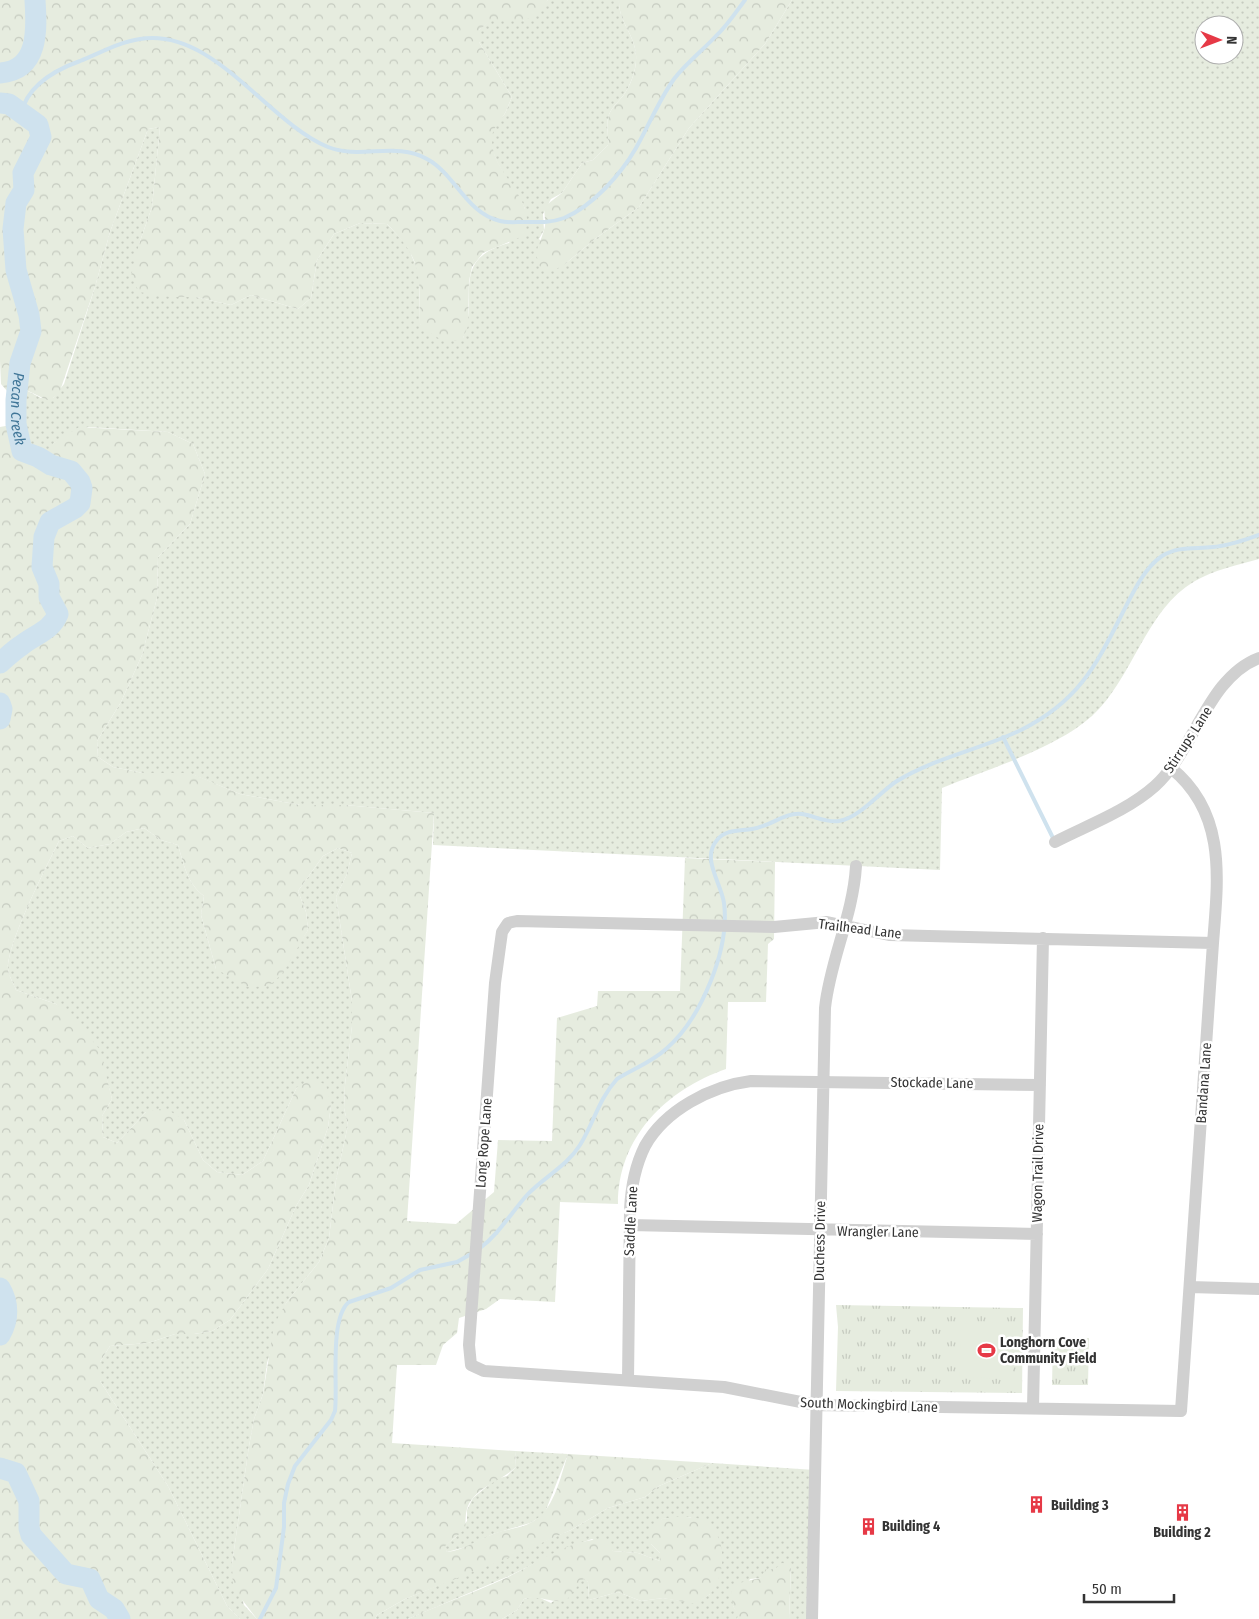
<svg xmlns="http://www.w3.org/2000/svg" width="1259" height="1619" viewBox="0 0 1259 1619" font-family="'Fira Sans Condensed',sans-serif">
  <defs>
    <pattern id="grass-dots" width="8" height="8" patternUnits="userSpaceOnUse" patternTransform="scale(1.25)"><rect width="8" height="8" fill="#e6ecdf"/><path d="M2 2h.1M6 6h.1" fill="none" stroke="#c6cbc0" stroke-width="1.8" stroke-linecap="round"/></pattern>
    <pattern id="forest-crowns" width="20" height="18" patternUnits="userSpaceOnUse" patternTransform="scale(1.25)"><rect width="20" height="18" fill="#e6ecdf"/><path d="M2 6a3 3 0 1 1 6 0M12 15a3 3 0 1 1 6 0" fill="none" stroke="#c6cbc0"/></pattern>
    <pattern id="park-tufts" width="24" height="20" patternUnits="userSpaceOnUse" patternTransform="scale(1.25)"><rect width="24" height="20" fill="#e6ecdf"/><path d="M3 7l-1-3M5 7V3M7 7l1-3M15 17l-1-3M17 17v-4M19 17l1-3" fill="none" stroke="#c6cbc0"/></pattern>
  </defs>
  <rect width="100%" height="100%" fill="#fff"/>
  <!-- grass -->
  <path fill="url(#grass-dots)" fill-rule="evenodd" d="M 548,0 L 619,0 C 618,21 635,35 636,55 C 637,68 631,85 623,96 C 617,103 610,109 608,118 C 606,126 609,137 608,145 L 593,160 L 582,163 L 562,193 L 551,199 L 543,214 L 544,230 L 539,239 L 565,264 L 595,239 L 639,207 L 689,128 L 765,44 L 792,0 L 1259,0 L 1259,559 C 1237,565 1214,570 1195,581 C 1146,609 1133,678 1092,716 C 1055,749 988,769 942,788 L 940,870 L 433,845 L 434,813 L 345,805 L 300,805 L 240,794 L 189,773 L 143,773 L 113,767 L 98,757 L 97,741 L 121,702 L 142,655 L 157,598 L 158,557 L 190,524 L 205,474 L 193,444 L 168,432 L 88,427 L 54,443 L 49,457 L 51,465 L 38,457 L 22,451 C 17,431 14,412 17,391 L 24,389 L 41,398 L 53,398 L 64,384 L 95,287 L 110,232 L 148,129 L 160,127 L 152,207 L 139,244 L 171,297 L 196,297 L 231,305 L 251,295 L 298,309 L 311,298 L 317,260 L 334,234 L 360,223 L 387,224 L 407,245 L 419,273 L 420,324 L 463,338 C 480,296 448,260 509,243 L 525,209 C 515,184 483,157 493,127 C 495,122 501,119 504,115 C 507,110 509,103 512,97 L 479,42 L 479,30 L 490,20 L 523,21 ZM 1204,25 L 1234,25 L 1234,55 L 1204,55 Z
    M 144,828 L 161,840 L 178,845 C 184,865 187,883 204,896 L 201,915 L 216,969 L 295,950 L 308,930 L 306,912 L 298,891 L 323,856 L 338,848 L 352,853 L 347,874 L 336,897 L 352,1001 L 352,1026 L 345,1085 L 344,1108 L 348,1125 L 336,1180 L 329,1238 L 319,1262 L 286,1303 L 267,1363 L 263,1394 L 254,1419 L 249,1446 L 232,1564 L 244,1605 L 257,1619 L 240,1619 L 227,1606 L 168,1486 L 100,1381 L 100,1362 L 110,1346 L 148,1343 L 175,1334 L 194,1334 L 212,1331 L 230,1320 L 268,1269 L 296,1206 L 309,1185 L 328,1127 L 331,1105 L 297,1087 L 263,1161 L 242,1175 L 217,1172 L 203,1160 L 184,1120 L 146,1112 L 117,1143 L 103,1137 L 102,1116 L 112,1099 L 107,1080 L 56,1004 L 16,990 C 14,984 8,975 8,968 C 8,942 46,867 59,841 L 73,836 L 88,848 L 110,844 L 126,832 Z
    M 515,1451 L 568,1454 L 544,1515 L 530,1523 L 493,1534 L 466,1547 L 447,1552 L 444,1546 L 456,1537 L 467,1521 L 467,1510 L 473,1498 L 496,1479 L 507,1476 L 516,1467 Z
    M 712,1463 L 815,1470 L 812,1619 L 789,1619 L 791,1566 L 775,1569 L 760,1578 L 750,1579 L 733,1606 L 739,1615 L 737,1619 L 502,1619 L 517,1610 L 524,1599 L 536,1596 L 551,1603 L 583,1578 L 588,1582 L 589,1600 L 618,1592 L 641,1601 L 663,1598 L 695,1603 L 710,1594 L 691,1517 L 662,1519 L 651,1544 L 660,1553 L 660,1561 L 638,1553 L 613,1551 L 592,1539 L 566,1548 L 509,1576 L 408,1619 L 375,1619 L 377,1615 L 405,1599 L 540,1543 L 571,1530 L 608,1508 L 645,1497 L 659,1486 Z"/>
  <!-- forest -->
  <path fill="url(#forest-crowns)" d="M 0,0 L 548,0 L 536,15 L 523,21 L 490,21 L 479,30 L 479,42 L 512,97 C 509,103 507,110 504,115 C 497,125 492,128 492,141 C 492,175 541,201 523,236 L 483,253 L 472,267 L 469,281 L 468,326 L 463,338 C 444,346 434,336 420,324 C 419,276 424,261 387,224 L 360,223 L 334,234 L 317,260 L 311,298 L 298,309 L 251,295 L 231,305 L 196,297 L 171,297 L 139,292 L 131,276 L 139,244 L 152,207 L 160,127 L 148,129 L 110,232 L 95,287 L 60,391 L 53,398 L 47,400 L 24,389 L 8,392 L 1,384 L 0,361 Z
    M 619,0 L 792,0 L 765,44 L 689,128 L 639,207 L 595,239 L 565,264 L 553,271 L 541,269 C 532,250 539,248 544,230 C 547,222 543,214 545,206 L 562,193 L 582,163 L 593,160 L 608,145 C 609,137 606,126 608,118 C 610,109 617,103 623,96 C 631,85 637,69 636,55 C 635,35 618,21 619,0 Z
    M 16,424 L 23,451 L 38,457 L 50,464 L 50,449 L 54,443 L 79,427 L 168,432 L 193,444 L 205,474 L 190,524 L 158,557 L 157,598 L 142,655 L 121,702 L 97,741 L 98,757 L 113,767 L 143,773 L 190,773 L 240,794 L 300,805 L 345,805 L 434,813 L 407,1221 L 456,1224 L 494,1192 L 498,1140 L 552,1141 L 557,1018 L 597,1006 L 598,991 L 680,991 L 685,858 L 775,862 L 774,939 L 768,944 L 766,1002 L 728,1002 L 726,1069 C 666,1090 618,1137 618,1204 L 560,1202 L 555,1302 L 500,1299 L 486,1309 L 459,1318 L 457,1333 L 443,1345 L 436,1365 L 397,1365 L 392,1443 L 515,1451 L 516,1467 C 502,1481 473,1488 467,1509 C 465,1515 466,1522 465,1529 L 445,1546 L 447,1552 C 464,1550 477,1540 493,1534 C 505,1529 519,1529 530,1523 C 554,1512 560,1478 568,1454 L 712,1463 L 659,1486 L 645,1497 L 608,1508 L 571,1530 L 508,1558 L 405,1599 L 377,1615 L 375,1619 L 257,1619 L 233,1588 L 232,1564 L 249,1446 L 254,1419 L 263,1394 L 274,1325 L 286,1303 L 319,1262 L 329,1238 L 336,1180 L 348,1125 L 344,1108 L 345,1085 L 352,1026 L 352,1001 L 336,897 L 347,874 L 352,853 L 338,848 L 323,856 L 298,891 L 306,912 L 308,930 L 283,973 L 269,986 L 248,987 L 216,969 L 201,915 L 204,896 C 187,883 184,865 178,845 L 161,840 L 144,828 L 126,832 L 110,844 L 88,848 L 73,836 L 59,841 C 46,867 8,942 8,968 C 8,975 14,984 16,990 L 56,1004 L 83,1029 L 100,1050 L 112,1099 L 102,1116 L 103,1137 L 117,1143 L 146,1112 L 165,1108 L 184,1120 L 203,1160 L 217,1172 L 242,1175 L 263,1161 L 297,1087 L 313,1079 L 326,1085 L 331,1105 L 328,1127 L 309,1185 L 296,1206 L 268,1269 L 230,1320 L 212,1331 L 194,1334 L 175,1334 L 148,1343 L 110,1346 L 100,1362 L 100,1381 L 168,1486 L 227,1606 L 240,1619 L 0,1619 L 0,427 Z
    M 674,1517 C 683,1517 697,1516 705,1521 C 728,1537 726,1573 711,1593 C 707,1597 700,1600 695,1604 L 663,1598 L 641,1601 L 618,1592 L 589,1600 L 588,1582 L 583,1579 L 566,1601 C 548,1603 541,1595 524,1599 L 517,1610 L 502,1619 L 408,1619 C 441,1604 476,1592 508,1577 C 539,1562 570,1539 605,1539 L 613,1551 L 638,1553 L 660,1561 L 660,1553 L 651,1544 L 650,1530 L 662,1519 Z
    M 782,1563 L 791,1565 L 789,1619 L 737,1619 L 738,1615 L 733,1606 L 731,1592 L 739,1583 L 760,1578 L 766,1569 L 775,1569 Z"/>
  <!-- park -->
  <path fill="url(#park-tufts)" d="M 836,1305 L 1023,1308 L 1022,1393 L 836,1391 L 838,1327 Z
    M 1053,1338 L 1089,1338 L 1088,1385 L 1052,1385 Z"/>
  <!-- pitch -->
  <path fill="#e6ecdf" d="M 961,1321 L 1013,1323 L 1012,1379 L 959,1377 Z"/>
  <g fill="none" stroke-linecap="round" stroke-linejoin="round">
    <!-- stream -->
    <path stroke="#cfe2ee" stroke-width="4" d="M 21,114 C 27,86 55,70 80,61 C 100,53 119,42 140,39 C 213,27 267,122 328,147 C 360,160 396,141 427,159 C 455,174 467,214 500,221 C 507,223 516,222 523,222 C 537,222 551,223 564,218 C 593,206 621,174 636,148 C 649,125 659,100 674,79 C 686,63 702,51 716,36 C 727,26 736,12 745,0
      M 1003,737 L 1054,840
      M 479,1249 C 499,1234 511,1213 527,1195 C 544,1177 567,1166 580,1145 C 594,1123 598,1100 617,1079 C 633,1069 652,1062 666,1049 C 701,1019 730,949 724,903 C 721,882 701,859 717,840 C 726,829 740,831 752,829 C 770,827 784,812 802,814 C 815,816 826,823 839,821 C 858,819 881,791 897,781 C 934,758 982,749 1021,730 C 1077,702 1095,668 1122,614 C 1132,595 1143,569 1162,556 C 1178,546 1195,549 1213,547 C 1229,546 1244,540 1259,535
      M 260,1619 L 276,1588 L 284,1527 L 284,1503 L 288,1484 L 295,1466 L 331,1420 L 335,1411 C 338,1385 329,1318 349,1302 L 391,1288 L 420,1270 L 457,1262 L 471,1254"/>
    <!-- river -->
    <g stroke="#cfe2ee" stroke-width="21">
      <path d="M 0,73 C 39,70 37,30 35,0"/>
      <path id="s1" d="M 0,103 L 9,104 L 38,125 L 41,137 L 23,173 L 24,190 L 16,203 L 13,229 L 16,270 L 29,315 L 31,331 L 20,363 L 16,400 L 16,424 L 22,451 L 38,457 L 51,465 L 71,471 L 80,482 L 82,488 L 80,503 L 75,508 L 50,522 L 44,537 L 42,567 L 49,584 L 49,597 L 58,614 C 51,631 36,634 22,645 C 14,650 7,657 0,663"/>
      <path d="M 0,703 L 2,709 L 0,719"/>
      <path d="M 0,1288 C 9,1303 9,1320 0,1335"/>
      <path d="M 0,1468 L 16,1473 L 29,1501 L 29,1528 L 31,1535 L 66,1574 L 90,1579 L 99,1599 L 114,1609 L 120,1619"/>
    </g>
    <!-- street -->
    <path stroke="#d0d0d0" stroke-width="12" d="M 1171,768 C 1227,813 1218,879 1213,943 L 1181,1411 L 816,1405 L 724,1387 L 484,1371 L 471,1365 L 469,1345 L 495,983 L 502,932 L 508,923 L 517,921 L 774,927 L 827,922 L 889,935 L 1213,943
      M 1055,842 C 1088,825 1127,811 1155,786 C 1194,751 1208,677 1259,658
      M 630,1225 L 1037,1234
      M 1190,1287 L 1259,1289
      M 628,1380 L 630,1210 C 631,1189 635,1166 645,1146 C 665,1110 711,1086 751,1081 L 1040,1085
      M 1033,1408 L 1043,938
      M 812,1619 L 825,1008 C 830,960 853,916 856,866"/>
  </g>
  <!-- icons -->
  <defs>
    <symbol id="stadium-bare" viewBox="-9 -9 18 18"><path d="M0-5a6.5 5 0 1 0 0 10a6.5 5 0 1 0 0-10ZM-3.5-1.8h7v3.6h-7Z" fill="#e63946" stroke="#fff" stroke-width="2.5" paint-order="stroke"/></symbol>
    <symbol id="building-bare" viewBox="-9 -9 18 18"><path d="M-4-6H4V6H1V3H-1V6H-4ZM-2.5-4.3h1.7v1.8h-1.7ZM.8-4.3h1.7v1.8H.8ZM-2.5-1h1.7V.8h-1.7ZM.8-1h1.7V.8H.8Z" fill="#e63946" stroke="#fff" stroke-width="2.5" paint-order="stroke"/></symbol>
  </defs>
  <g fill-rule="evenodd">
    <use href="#stadium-bare" x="974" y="1338" width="25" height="25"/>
    <use href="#building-bare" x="1024" y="1492" width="25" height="25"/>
    <use href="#building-bare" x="1170" y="1500" width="25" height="25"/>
    <use href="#building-bare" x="856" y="1514" width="25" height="25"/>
  </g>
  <g text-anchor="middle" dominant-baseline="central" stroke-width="5" stroke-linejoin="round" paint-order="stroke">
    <!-- street labels -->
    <g font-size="14" fill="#333" stroke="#fff">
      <text transform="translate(1188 740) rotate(-57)">Stirrups Lane</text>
      <text transform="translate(860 929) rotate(7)">Trailhead Lane</text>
      <text transform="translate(932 1083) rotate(1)">Stockade Lane</text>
      <text transform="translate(1204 1083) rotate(-86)">Bandana Lane</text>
      <text transform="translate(484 1143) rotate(-86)">Long Rope Lane</text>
      <text transform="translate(1038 1173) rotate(-89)">Wagon Trail Drive</text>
      <text transform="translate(631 1221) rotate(-87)">Saddle Lane</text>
      <text transform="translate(878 1232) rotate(1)">Wrangler Lane</text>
      <text transform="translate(820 1241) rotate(-89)">Duchess Drive</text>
      <text transform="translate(869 1405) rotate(2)">South Mockingbird Lane</text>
    </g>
    <!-- poi labels -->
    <g font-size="14" font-weight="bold" fill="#333" stroke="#fff" text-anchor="start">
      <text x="1000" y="1342">Longhorn Cove<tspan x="1000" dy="16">Community Field</tspan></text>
      <text x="1051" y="1505">Building 3</text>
      <text x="882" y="1526">Building 4</text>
      <text x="1182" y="1532" text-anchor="middle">Building 2</text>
    </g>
    <!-- water labels -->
    <g font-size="15" font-style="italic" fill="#3f7597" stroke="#fff">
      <text stroke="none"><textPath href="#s1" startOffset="340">Pecan Creek</textPath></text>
    </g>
  </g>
  <!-- north arrow -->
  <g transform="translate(1219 40) rotate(91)"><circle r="24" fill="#ffffff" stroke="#adadad"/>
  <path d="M0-4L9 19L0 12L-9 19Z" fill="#e63946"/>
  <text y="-8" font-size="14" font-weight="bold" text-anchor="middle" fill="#333333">N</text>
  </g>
  <!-- scale -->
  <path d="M1084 1594v8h90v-8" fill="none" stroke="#333333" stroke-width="2.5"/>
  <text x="1092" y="1594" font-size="15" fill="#333333" stroke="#ffffff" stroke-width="4" paint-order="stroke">50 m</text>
</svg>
